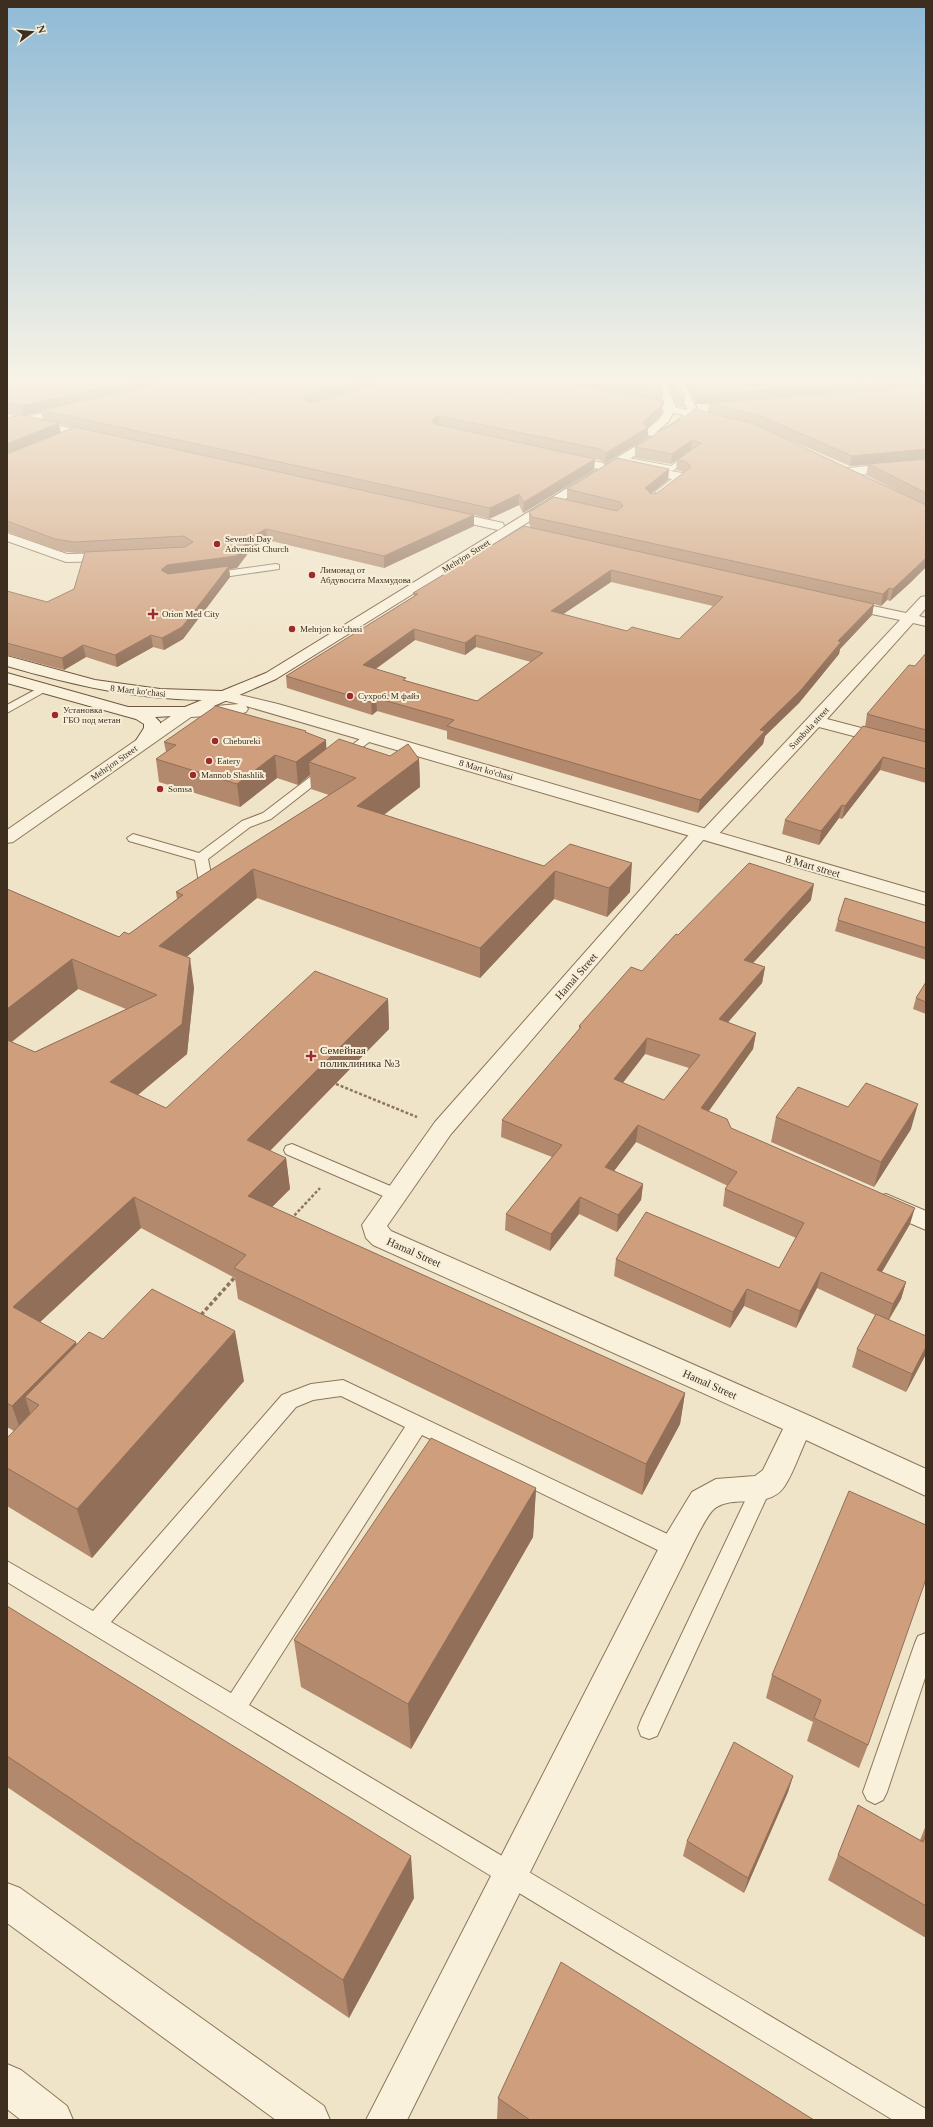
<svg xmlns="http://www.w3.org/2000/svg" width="933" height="2127" viewBox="0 0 933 2127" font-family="Georgia,serif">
  <rect width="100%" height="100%" fill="#f0e4c8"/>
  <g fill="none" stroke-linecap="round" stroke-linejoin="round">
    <defs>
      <path id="service" d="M 690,453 L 697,455 L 672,471 L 619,459 L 623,457 L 671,466 Z
        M 276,564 L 279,565 L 279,569 L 210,579 L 205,576 L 210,573 Z
        M 44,685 L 49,688 L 48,690 L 7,713 L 7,705 Z
        M 369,734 L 375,737 L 373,739 L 271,819 L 250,827 L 208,859 L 215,894 L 213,897 L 203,897 L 201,894 L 195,860 L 129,841 L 127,838 L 133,834 L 199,853 L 242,821 L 263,813 L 365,735 Z
        M 292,1144 L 402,1191 L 404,1195 L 402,1199 L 396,1201 L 390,1199 L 286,1154 L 284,1150 L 286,1146 Z
        M 343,1380 L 682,1541 L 685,1548 L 682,1555 L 675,1557 L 668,1555 L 422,1435 L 249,1705 L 926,2109 L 926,2120 L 893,2120 L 7,1582 L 7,1561 L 93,1611 L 282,1395 L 311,1384 ZM 341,1396 L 405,1427 L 231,1693 L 111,1622 L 296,1407 L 313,1400 Z
        M 761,1479 L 768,1482 L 771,1488 L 657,1736 L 649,1739 L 641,1736 L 638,1728 L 641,1720 L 754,1482 Z
        M 926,1633 L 926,1675 L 887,1792 L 883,1800 L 875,1804 L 867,1800 L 863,1792 L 915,1643 L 918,1636 Z"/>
      <path id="minor" d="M 633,398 L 714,416 L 719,419 L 714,422 L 629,403 L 628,401 L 629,399 Z
        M 72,406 L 77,409 L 76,411 L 7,427 L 7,421 Z
        M 565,455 L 603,463 L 605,465 L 599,469 L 561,460 L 559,458 L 561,456 Z
        M 926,460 L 926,468 L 848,476 L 842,472 L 848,468 Z
        M 640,466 L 682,473 L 688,477 L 665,495 L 661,496 L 655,492 L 672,479 L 636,473 L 634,470 L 636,467 Z
        M 7,533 L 67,554 L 113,553 L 120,557 L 113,561 L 66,562 L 7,541 Z
        M 926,596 L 926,608 L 919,616 L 926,618 L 926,626 L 913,623 L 827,719 L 926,745 L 926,755 L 819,727 L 714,839 L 704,839 L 451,1134 L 387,1226 L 391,1231 L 810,1416 L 926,1469 L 926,1496 L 806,1440 C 799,1455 793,1474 784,1487 C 767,1511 730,1493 713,1510 C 705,1518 692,1546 686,1558 L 407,2120 L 366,2120 L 664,1538 L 692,1492 L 716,1479 L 755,1476 L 763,1470 L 783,1429 L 373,1245 L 366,1238 L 362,1225 L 435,1122 L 694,829 L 704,829 L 900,620 L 839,607 L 837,604 L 839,601 L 844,600 L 906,613 L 921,597 Z
        M 886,1194 L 926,1211 L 926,1230 L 877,1209 L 874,1203 L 877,1197 Z
        M 7,1883 L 20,1888 L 324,2106 L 330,2120 L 276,2120 L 7,1923 Z
        M 7,2064 L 21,2070 L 67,2106 L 73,2120 L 21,2120 L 7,2109 Z"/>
      <path id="tertiary" d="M 7,414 L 96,434 L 102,437 L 96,440 L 7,420 Z
        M 444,510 L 503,523 L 504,526 L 498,530 L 440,517 L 438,514 Z
        M 224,691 L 278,704 L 926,893 L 926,905 L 246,706 L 248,709 L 246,712 L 240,714 L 191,717 L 13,842 L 7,843 L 7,830 L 181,709 L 239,704 L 218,699 L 216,696 L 218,693 Z"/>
      <path id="secondary" d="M 655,381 L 665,381 L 676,408 L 668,422 L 654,434 C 664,428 683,421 687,409 L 673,381 L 683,381 L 697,409 L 689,422 L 276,679 L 193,715 L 155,717 L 160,722 L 160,728 L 149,745 L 137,745 L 135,742 L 144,728 L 144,724 L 136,719 L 7,683 L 7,673 L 128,707 L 185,707 L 202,700 C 133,699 73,685 7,666 L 7,656 L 95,680 L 160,689 L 222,691 L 266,673 L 652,436 L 645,435 L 643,433 L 660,418 L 666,408 Z"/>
    </defs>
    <!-- service casing -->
    <use href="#service" stroke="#8d765c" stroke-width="2"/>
    <!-- minor casing -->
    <use href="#minor" stroke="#8d765c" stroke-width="2"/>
    <!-- tertiary casing -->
    <use href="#tertiary" stroke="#8d765c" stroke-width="2"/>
    <!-- secondary casing -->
    <use href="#secondary" stroke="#6f573f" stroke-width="2"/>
    <!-- path-far1 -->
    <path stroke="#8d765c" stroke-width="2.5" stroke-dasharray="3 2" stroke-linecap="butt" d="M 336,1084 L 417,1117
      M 291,1219 L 320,1188"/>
    <!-- path -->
    <path stroke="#8d765c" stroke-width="3.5" stroke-dasharray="4 2.5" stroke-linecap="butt" d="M 201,1315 L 236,1276"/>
    <!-- service -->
    <use href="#service" fill="#faf1dc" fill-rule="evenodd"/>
    <!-- minor -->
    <use href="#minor" fill="#faf1dc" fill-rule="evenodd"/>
    <!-- tertiary -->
    <use href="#tertiary" fill="#faf1dc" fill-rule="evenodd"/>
    <!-- secondary -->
    <use href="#secondary" fill="#faf1dc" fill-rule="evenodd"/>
  </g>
  <!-- wall -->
  <path fill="#b2896c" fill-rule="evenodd" d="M 7,381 L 658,381 L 663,393 L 662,411 L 659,417 L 648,427 L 648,437 L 605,463 L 599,460 L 561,452 L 594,470 L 523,513 L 519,505 L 489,519 L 474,515 L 474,526 L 384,568 L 267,540 L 252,548 L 237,568 L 229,569 L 230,577 L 183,639 L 164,650 L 153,647 L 117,667 L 86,657 L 64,670 L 7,655 L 7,591 L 47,602 L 74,589 L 85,553 L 76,553 L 58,551 L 8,532 L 7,532 L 7,418 L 19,415 L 7,413 ZM 41,412 L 43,420 L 24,416 ZM 59,424 L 71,427 L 74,427 L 61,433 Z
    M 666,381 L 678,381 L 685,397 L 684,407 L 677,406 Z
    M 685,381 L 926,381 L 926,567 L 910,583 L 890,601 L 887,600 L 881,606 L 874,604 L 872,615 L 840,649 L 839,654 L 799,703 L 765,736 L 763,744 L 698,813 L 447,739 L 447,731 L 377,711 L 372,715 L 287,688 L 286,676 L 414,596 L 413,593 L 531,528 L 529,523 L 529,512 L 567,500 L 567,489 L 669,469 L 668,480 L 651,494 L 657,493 L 684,472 L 676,470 L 677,460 L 671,464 L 635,458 L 635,447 L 708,412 L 709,404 L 696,404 ZM 759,427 L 850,466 L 868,465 L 866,475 L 923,504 ZM 611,582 L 713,606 L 679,639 L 627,631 L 563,614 ZM 415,640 L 465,655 L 476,647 L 531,662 L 477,701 L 406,681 L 376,669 Z
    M 926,653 L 926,783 L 880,770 L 842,819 L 839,818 L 819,845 L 782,834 L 785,820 L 865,727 L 867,714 L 915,666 Z
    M 306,733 L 326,749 L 419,759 L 420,787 L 384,815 L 544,866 L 630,892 L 607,917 L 554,899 L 480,978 L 257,898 L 186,957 L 194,988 L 187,1054 L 138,1095 L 166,1108 L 388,999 L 389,1029 L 270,1151 L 286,1158 L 290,1189 L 272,1207 L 685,1393 L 680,1424 L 642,1495 L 238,1299 L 235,1278 L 141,1228 L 40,1322 L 77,1344 L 103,1339 L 244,1381 L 92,1558 L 7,1506 L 7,1438 L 14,1431 L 7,1427 L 7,889 L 119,937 L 129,934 L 177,899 L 176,892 L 329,795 L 311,789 L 310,775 L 298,785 L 277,778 L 240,807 L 159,782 L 156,759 L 166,752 L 164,742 ZM 78,989 L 126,1009 L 35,1052 L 12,1042 Z
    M 811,900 L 753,963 L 765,967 L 762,983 L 728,1022 L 756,1033 L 753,1049 L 708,1111 L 731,1128 L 910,1224 L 882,1272 L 906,1282 L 901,1299 L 889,1320 L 925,1356 L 906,1392 L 852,1367 L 857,1349 L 875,1315 L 817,1288 L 796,1328 L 744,1306 L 730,1328 L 614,1276 L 616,1259 L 779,1268 L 796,1238 L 723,1206 L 725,1189 L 728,1186 L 636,1142 L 614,1171 L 643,1184 L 641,1200 L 617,1232 L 579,1214 L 550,1251 L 505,1230 L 506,1214 L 552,1157 L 501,1137 L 502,1120 L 559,1053 L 579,1029 L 579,1026 L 642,971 L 678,935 ZM 645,1054 L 689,1068 L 664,1100 L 623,1083 Z
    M 838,920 L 926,923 L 926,960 L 835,931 Z
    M 926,982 L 926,1014 L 913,1009 L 916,998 Z
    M 848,1107 L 911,1129 L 874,1187 L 771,1142 L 776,1117 Z
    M 536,1488 L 533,1537 L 411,1749 L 301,1687 L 294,1640 Z
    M 926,1525 L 868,1745 L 859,1768 L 807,1741 L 813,1722 L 766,1698 L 772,1675 Z
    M 7,1606 L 414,1898 L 349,2018 L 7,1787 Z
    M 793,1776 L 788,1792 L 744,1893 L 683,1856 L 687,1841 Z
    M 858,1805 L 920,1840 L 926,1825 L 926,1938 L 828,1880 Z
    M 498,2098 L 814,2120 L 497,2120 Z"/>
  <!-- shaded-wall -->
  <path fill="#916f58" d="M 134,381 L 179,381 L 41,410 L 41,412 L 23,416 L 21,406 Z
    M 354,381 L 388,381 L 304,408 L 303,399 L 305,395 Z
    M 883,381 L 926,381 L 926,387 L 709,403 L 709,404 L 696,404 L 697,395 Z
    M 663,401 L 662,411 L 659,417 L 647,428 L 648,427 L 648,437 L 605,463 L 606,453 L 643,422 Z
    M 439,416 L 439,427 L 434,428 L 431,421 L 434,418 Z
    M 59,423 L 61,434 L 7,455 L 7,444 Z
    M 692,440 L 691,451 L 671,464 L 672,454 Z
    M 926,449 L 926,459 L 850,466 L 852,456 Z
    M 595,459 L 594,470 L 523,513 L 524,502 Z
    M 669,469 L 668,480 L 644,499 L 645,488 Z
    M 519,494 L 519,505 L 489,519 L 490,508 Z
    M 474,515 L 474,526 L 384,568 L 384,556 Z
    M 266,529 L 267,540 L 252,548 L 237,568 L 229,569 L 230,577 L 183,639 L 164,650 L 162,638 L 168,577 L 161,570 L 167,565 L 251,537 Z
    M 926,558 L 926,567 L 910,583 L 890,601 L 893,589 Z
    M 611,570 L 611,582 L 550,623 L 551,611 Z
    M 889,588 L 887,600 L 881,606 L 883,594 Z
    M 874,604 L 872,615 L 840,649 L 839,654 L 799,703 L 765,736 L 763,744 L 698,813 L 700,800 L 838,641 Z
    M 414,629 L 415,640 L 364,677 L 363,665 Z
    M 151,635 L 153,647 L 117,667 L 115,655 Z
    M 476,635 L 476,647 L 465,655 L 465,643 Z
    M 83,645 L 86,657 L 64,670 L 62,658 Z
    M 376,698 L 377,711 L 372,715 L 371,702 Z
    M 306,731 L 308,753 L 326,740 L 327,762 L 309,762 L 310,775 L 298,785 L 296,762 L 305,732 Z
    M 275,755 L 277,778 L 240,807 L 237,784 Z
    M 883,757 L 880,770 L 842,819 L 845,806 Z
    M 419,759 L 420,787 L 358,834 L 357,806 Z
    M 842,805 L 839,818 L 819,845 L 821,831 Z
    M 632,863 L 630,892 L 607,917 L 609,888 Z
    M 253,869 L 257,898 L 164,976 L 159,946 Z
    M 555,871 L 554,899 L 480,978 L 480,948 Z
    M 814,884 L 811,900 L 742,975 L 744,960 Z
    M 190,958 L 194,988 L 187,1054 L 117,1112 L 110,1082 Z
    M 72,959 L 78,989 L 7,1045 L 7,1009 Z
    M 765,967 L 762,983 L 717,1035 L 719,1019 Z
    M 388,999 L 389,1029 L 251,1170 L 247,1140 Z
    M 756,1033 L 753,1049 L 699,1125 L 701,1108 Z
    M 647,1038 L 645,1054 L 612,1096 L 614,1079 Z
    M 918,1104 L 911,1129 L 874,1187 L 881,1162 Z
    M 638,1125 L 636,1142 L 604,1184 L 605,1167 Z
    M 286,1158 L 290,1189 L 252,1227 L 248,1196 Z
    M 643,1184 L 641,1200 L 617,1232 L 618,1215 Z
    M 134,1197 L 141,1228 L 23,1338 L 13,1307 Z
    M 580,1197 L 579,1214 L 550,1251 L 551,1234 Z
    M 915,1208 L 910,1224 L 873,1287 L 877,1270 Z
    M 821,1272 L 817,1288 L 796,1328 L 800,1311 Z
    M 906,1282 L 901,1299 L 888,1320 L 893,1304 Z
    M 747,1289 L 744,1306 L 730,1328 L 733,1312 Z
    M 235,1331 L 244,1381 L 92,1558 L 77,1509 Z
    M 76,1342 L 85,1372 L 25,1397 L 34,1425 L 23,1437 L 12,1406 Z
    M 926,1347 L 926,1352 L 925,1356 L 906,1392 L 912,1374 Z
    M 685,1393 L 680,1424 L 642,1495 L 646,1464 Z
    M 536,1488 L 533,1537 L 411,1749 L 408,1704 Z
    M 793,1776 L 788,1792 L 744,1893 L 748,1878 Z
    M 411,1856 L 414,1898 L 349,2018 L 343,1980 Z"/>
  <!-- building -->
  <path fill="#cf9f7d" stroke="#916f58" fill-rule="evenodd" d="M 7,381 L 134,381 L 21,406 L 7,403 Z
    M 174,381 L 354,381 L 305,395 L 303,399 L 309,402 L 314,402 L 386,381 L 556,381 L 663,401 L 660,407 L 643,422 L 645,426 L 648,427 L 606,453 L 600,449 L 439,416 L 434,418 L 431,421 L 435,424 L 595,459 L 524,502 L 519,494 L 490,508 L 41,410 Z
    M 601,381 L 658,381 L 663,393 Z
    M 671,381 L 678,381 L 685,397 L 678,396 Z
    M 690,381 L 883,381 L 697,395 Z
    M 926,386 L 926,449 L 852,456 L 761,416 L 709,403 Z
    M 694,409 L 752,423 L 926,505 L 926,558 L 893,589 L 889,588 L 883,594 L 532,517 L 529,512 L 554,497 L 617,511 L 623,506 L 620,502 L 567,489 L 617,458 L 669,469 L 645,488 L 651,494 L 657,493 L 690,468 L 690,465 L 684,461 L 677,460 L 701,443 L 692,440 L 672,454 L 635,447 L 691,413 Z
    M 21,415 L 59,423 L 7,444 L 7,418 Z
    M 75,427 L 474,515 L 384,556 L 266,529 L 251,537 L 236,556 L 167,565 L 161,570 L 168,574 L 229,566 L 182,627 L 162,638 L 151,635 L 115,655 L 83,645 L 62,658 L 7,643 L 7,591 L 47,602 L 74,589 L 85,552 L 185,547 L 193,542 L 184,536 L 74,542 L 55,539 L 7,521 L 7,454 Z
    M 926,459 L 926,493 L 868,464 Z
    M 524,526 L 874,604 L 838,641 L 841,642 L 801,690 L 760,730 L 765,731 L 700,800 L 447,726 L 454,720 L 376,698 L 371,702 L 286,676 L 418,594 L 413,593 ZM 611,570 L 723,597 L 679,639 L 632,627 L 627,631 L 551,611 ZM 414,629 L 465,643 L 476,635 L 543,653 L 477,701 L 403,680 L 406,678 L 363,665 Z
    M 926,653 L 926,730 L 867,714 L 909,665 L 915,666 Z
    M 216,706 L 306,731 L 305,732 L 326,740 L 296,762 L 275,755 L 237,784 L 156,759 L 176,745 L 164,742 Z
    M 863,726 L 926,742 L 926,769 L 883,757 L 845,806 L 842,805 L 821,831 L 785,820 Z
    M 339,739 L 390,756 L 408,744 L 419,759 L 357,806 L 544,866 L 570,844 L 632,863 L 609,888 L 555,871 L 480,948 L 253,869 L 159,946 L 190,958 L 182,1024 L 110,1082 L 166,1108 L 315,971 L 388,999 L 247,1140 L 286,1158 L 248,1196 L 685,1393 L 646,1464 L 234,1268 L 246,1255 L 134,1197 L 13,1307 L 76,1342 L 12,1406 L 7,1403 L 7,1040 L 35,1052 L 157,995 L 72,959 L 7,1009 L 7,889 L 119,937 L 124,932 L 129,934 L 183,895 L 176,892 L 356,778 L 309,762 Z
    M 749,863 L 814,884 L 744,960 L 765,967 L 719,1019 L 756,1033 L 701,1108 L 727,1119 L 731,1128 L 915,1208 L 877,1270 L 906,1282 L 893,1304 L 821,1272 L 800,1311 L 747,1289 L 733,1312 L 616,1259 L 646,1212 L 779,1268 L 804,1223 L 725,1189 L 737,1172 L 638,1125 L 605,1167 L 643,1184 L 618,1215 L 580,1197 L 551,1234 L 506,1214 L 562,1145 L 502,1120 L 559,1053 L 581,1027 L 579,1026 L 631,967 L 642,971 L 676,934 L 678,935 ZM 647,1038 L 700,1055 L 664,1100 L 614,1079 Z
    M 845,898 L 926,923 L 926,948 L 838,920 Z
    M 926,982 L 926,1002 L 916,998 Z
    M 866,1083 L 918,1104 L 881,1162 L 776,1117 L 798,1087 L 848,1107 Z
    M 152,1289 L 235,1331 L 77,1509 L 7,1468 L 7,1438 L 39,1405 L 25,1397 L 89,1332 L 103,1339 Z
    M 876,1314 L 926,1336 L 926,1347 L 912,1374 L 857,1349 Z
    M 431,1438 L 536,1488 L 408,1704 L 294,1640 Z
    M 849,1491 L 926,1525 L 926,1579 L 868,1745 L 814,1718 L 821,1700 L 772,1675 Z
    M 7,1606 L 411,1856 L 343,1980 L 7,1756 Z
    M 734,1742 L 793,1776 L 748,1878 L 687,1841 Z
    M 858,1805 L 923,1842 L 926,1834 L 926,1906 L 838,1855 Z
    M 561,1962 L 814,2120 L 530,2120 L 498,2098 Z"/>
  <!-- sky -->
  <linearGradient id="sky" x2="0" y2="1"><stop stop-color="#8fbad6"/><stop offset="0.56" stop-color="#f8f3e6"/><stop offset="1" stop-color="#f8f3e6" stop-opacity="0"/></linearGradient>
  <rect width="933" height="679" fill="url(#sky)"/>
  <!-- markers -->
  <g fill="#9e2a2b" stroke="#f7eed8" stroke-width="1.5">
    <circle cx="217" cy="544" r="4"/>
    <circle cx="312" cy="575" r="4"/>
    <path d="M151 608h4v4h4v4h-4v4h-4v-4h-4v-4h4z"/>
    <circle cx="292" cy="629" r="4"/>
    <circle cx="350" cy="696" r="4"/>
    <circle cx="55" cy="715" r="4"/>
    <circle cx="215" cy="741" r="4"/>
    <circle cx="209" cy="761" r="4"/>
    <circle cx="193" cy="775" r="4"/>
    <circle cx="160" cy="789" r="4"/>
    <path d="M309 1050h4v4h4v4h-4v4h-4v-4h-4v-4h4z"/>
  </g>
  <g text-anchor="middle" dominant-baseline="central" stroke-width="4" stroke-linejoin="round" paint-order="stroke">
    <!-- far-poi labels -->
    <g font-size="9" fill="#3d2e20" stroke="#f7eed8" text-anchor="start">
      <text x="225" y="539">Seventh Day<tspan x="225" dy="10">Adventist Church</tspan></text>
      <text x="320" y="570">Лимонад от<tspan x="320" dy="10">Абдувосита Махмудова</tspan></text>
      <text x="162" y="614">Orion Med City</text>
      <text x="300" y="629">Mehrjon ko'chasi</text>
      <text x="358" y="696">Сухроб. М файз</text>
      <text x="63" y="710">Установка<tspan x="63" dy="10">ГБО под метан</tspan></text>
      <text x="223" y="741">Chebureki</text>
      <text x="217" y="761">Eatery</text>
      <text x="201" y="775">Mannob Shashlik</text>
      <text x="168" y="789">Somsa</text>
    </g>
    <!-- far-street labels -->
    <g font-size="9" fill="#3d2e20" stroke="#f7eed8">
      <text transform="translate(466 556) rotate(-32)">Mehrjon Street</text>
      <text transform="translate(138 691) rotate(6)">8 Mart ko'chasi</text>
      <text transform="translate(809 728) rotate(-47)">Sumbula street</text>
      <text transform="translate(114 763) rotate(-35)">Mehrjon Street</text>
      <text transform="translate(486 770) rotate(16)">8 Mart ko'chasi</text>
    </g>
    <!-- street labels -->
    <g font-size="11" fill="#3d2e20" stroke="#f7eed8">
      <text transform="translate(813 866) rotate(16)">8 Mart street</text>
      <text transform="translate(576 976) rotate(-49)">Hamal Street</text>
      <text transform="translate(414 1252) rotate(24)">Hamal Street</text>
      <text transform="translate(710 1384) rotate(24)">Hamal Street</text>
    </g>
    <!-- poi labels -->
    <g font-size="11" fill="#3d2e20" stroke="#f7eed8" text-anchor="start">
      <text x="320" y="1050">Семейная<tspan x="320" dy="13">поликлиника №3</tspan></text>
    </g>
  </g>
  <!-- border -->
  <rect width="933" height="2127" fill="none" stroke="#3d2e20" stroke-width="16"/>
  <!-- north arrow -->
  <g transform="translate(32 32) rotate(74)" stroke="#f7eed8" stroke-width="3" paint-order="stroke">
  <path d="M0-3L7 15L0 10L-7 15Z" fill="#3d2e20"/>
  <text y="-6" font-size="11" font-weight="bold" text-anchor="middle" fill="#3d2e20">N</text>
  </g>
</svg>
